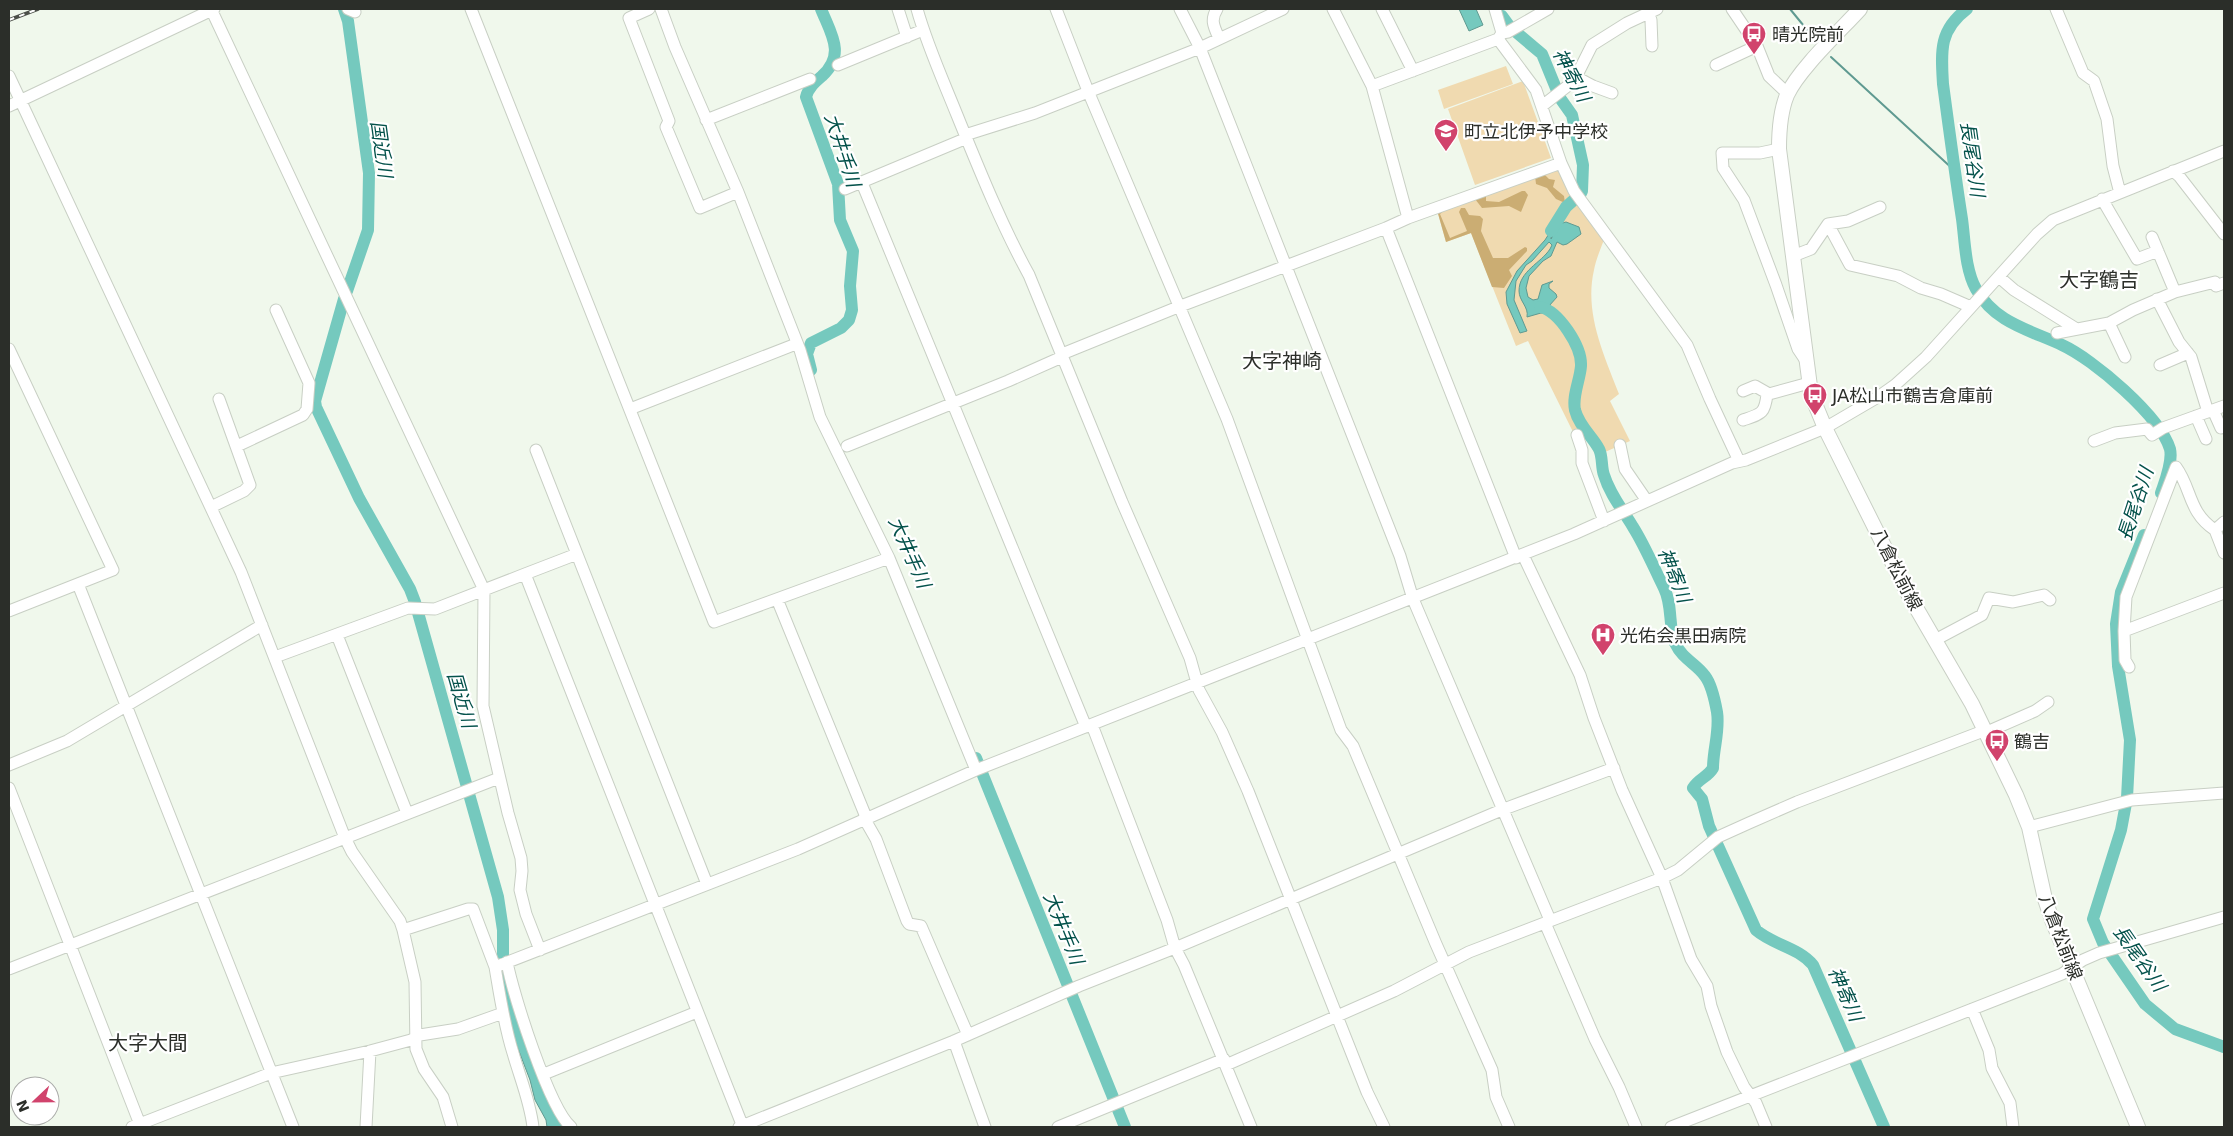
<svg xmlns="http://www.w3.org/2000/svg" width="2233" height="1136" viewBox="0 0 2233 1136" font-family="'DejaVu Sans','Noto Sans JP',sans-serif">
  <rect width="100%" height="100%" fill="#f0f8ec"/>
  <!-- green -->
  <path fill="#f0dab0" d="M 1506,66 L 1513,84 L 1444,109 L 1438,90 Z
    M 1523,81 L 1551,158 L 1475,185 L 1448,109 Z
    M 1558,167 L 1605,237 C 1601,248 1596,259 1594,270 C 1584,313 1604,355 1619,394 L 1610,401 L 1630,441 L 1596,456 L 1584,433 L 1575,436 L 1528,341 L 1516,346 L 1471,233 L 1446,242 L 1437,210 Z"/>
  <!-- forest -->
  <path fill="#cbad73" d="M 1543,173 L 1549,179 L 1555,180 L 1553,187 L 1564,196 L 1565,203 L 1556,199 L 1547,188 L 1536,184 L 1535,176 Z
    M 1522,191 L 1525,191 L 1528,195 L 1521,212 L 1509,206 L 1482,208 L 1475,199 L 1486,192 L 1486,201 L 1499,202 Z
    M 1461,208 L 1465,208 L 1469,215 L 1480,216 L 1483,219 L 1481,231 L 1493,258 L 1508,258 L 1525,247 L 1527,248 L 1527,251 L 1509,270 L 1512,276 L 1504,288 L 1492,287 L 1471,233 L 1446,242 L 1437,210 L 1445,210 L 1440,214 L 1450,238 L 1467,231 L 1459,212 Z"/>
  <!-- water -->
  <path fill="#75c9be" stroke="#5f9a91" d="M 1459,9 L 1476,9 L 1483,25 L 1469,31 Z
    M 1559,218 L 1562,218 L 1552,231 L 1551,239 L 1559,224 L 1566,222 L 1579,227 L 1581,234 L 1567,244 L 1563,245 L 1557,242 L 1551,256 L 1543,261 L 1529,276 L 1526,288 L 1528,297 L 1533,300 L 1538,299 L 1542,285 L 1553,281 L 1549,284 L 1549,288 L 1556,294 L 1557,297 L 1549,306 L 1556,313 L 1553,316 L 1550,314 L 1541,313 L 1527,317 C 1529,307 1519,301 1519,291 C 1519,271 1541,263 1550,249 L 1552,245 L 1549,242 L 1532,261 L 1526,265 L 1516,281 L 1514,300 L 1527,331 L 1520,333 L 1507,304 L 1506,292 L 1517,271 L 1545,240 Z
    M 504,966 L 568,1127 L 547,1127 L 546,1120 L 535,1100 L 530,1080 L 512,1033 L 499,972 Z"/>
  <g fill="none" stroke-linecap="round" stroke-linejoin="round">
    <!-- stream -->
    <path stroke="#5f9a91" stroke-width="2" d="M 1790,9 L 1817,42
      M 1831,57 L 1955,171"/>
    <!-- river -->
    <path stroke="#75c9be" stroke-width="12" d="M 344,9 L 348,21 L 369,173 L 368,230 L 347,291
      M 1967,9 C 1939,30 1941,51 1943,84 C 1949,129 1955,174 1962,219 C 1965,241 1965,269 1976,289 C 1995,323 2030,330 2062,345 C 2093,359 2160,416 2170,449 C 2173,462 2165,481 2161,493
      M 1502,16 L 1510,27 L 1542,54 L 1560,98 L 1572,115 L 1583,165 L 1582,191 L 1580,195
      M 1551,231 L 1566,207 L 1576,198
      M 344,299 L 315,401 L 316,407 L 359,498 L 410,589 L 415,602 L 498,897 L 503,930 L 503,975
      M 1540,307 C 1559,311 1582,347 1581,366 C 1580,380 1572,396 1575,410 C 1579,426 1592,436 1599,449 C 1603,457 1601,467 1604,475 C 1610,495 1623,510 1633,527 C 1645,546 1654,568 1664,588 C 1673,606 1668,625 1675,643 C 1683,660 1696,663 1705,676 C 1712,685 1715,701 1717,712 C 1720,731 1713,749 1713,768 C 1708,777 1698,779 1693,788 L 1702,799 L 1709,826 L 1756,930 C 1773,945 1798,947 1813,965 L 1884,1127
      M 811,370 L 807,354 L 811,343 L 841,328 L 849,320 L 852,310 L 850,286 L 853,251 L 840,220 L 838,184 L 806,97 C 808,88 815,82 822,76 C 846,54 831,34 821,9
      M 2144,535 L 2121,592 L 2116,624 L 2118,666 L 2130,740 L 2127,798 L 2121,830 L 2093,919 L 2103,943 L 2145,1004 L 2175,1029 L 2224,1047
      M 976,758 L 1125,1127"/>
    <defs>
      <path id="minor" d="M 211,9 L 484,590 L 483,706 L 508,813 L 521,858 L 522,871 L 520,890 L 526,914 L 540,950
        M 348,9 L 355,12
        M 471,9 L 714,622 L 889,558
        M 649,9 L 629,18 L 669,121 L 666,127 L 700,208 L 738,192
        M 661,9 L 675,47 L 738,192 L 800,350 L 820,417 L 889,558 L 976,770
        M 898,9 L 907,37
        M 917,9 C 927,45 943,80 957,115 C 979,169 1001,224 1029,275 L 1122,502 L 1190,658 L 1199,690 L 1222,732 L 1248,791 L 1367,1092 L 1384,1127
        M 1056,9 L 1088,91 L 1227,419 L 1341,730 L 1353,746 L 1436,944 L 1492,1070 L 1496,1097 L 1509,1127
        M 1180,9 L 1200,48 L 1400,556 L 1413,599 L 1550,920
        M 1217,9 C 1210,20 1214,27 1219,38
        M 1333,9 L 1372,86
        M 1382,9 L 1413,71
        M 1732,9 L 1757,46 L 1769,76 L 1788,94
        M 2056,9 L 2083,73 L 2094,81 L 2107,119 L 2113,166 L 2120,193
        M 1648,13 L 1651,20 L 1652,46
        M 1502,33 L 1508,32 L 1548,9
        M 1498,39 L 1536,90 L 1561,163 L 1574,191 L 1687,345 L 1710,399 L 1739,461
        M 838,65 L 923,30
        M 1716,65 L 1757,46
        M 9,76 L 241,572 L 345,838 L 352,852 L 400,921 L 403,930 L 415,982 L 416,1049 L 424,1069 L 443,1097 L 452,1127
        M 1576,77 L 1593,86 L 1612,93
        M 9,106 L 214,9
        M 1542,106 L 1574,81 L 1592,45 L 1627,23 L 1657,9
        M 706,120 L 810,79
        M 965,135 L 1035,113 L 1200,48 L 1283,9
        M 1779,149 L 1760,153 L 1722,153 L 1723,168 L 1744,200 L 1776,285 L 1798,349 L 1806,361
        M 2173,171 L 2179,176 L 2224,234
        M 862,183 L 1086,727
        M 845,189 L 967,138
        M 2102,199 L 2137,259 L 2158,251
        M 1408,218 L 1372,86 L 1498,39 L 1502,33 L 1495,9
        M 1828,224 L 1850,265 L 1898,276 L 1921,288 L 1941,294 L 1971,307
        M 1386,228 L 1516,558
        M 2152,237 L 2175,292
        M 1793,256 L 1811,249 L 1828,224 L 1848,221 L 1880,207
        M 1999,277 L 2014,290 L 2075,328
        M 2157,299 L 2179,342 L 2191,357 L 2208,412
        M 2109,323 L 2125,357
        M 2057,333 L 2109,323 L 2133,310 L 2175,292 L 2215,282 L 2216,286 L 2224,283
        M 9,349 L 113,570 L 9,611
        M 1062,354 L 1178,307 L 1386,228 L 1408,218 L 1561,163
        M 2160,365 L 2188,353
        M 1743,391 L 1755,386 L 1769,394 L 1809,383
        M 630,409 L 796,344
        M 2213,410 L 2221,428
        M 2196,416 L 2206,439
        M 1743,420 C 1761,414 1765,414 1767,394
        M 1577,435 L 1582,450 L 1582,463 L 1604,521
        M 2094,441 L 2115,433 L 2147,429 L 2152,435 L 2163,428 L 2224,406
        M 1620,445 L 1625,469 L 1647,501
        M 237,446 L 303,415 L 307,409 L 309,383 L 276,310
        M 847,446 L 1008,381 L 1062,357
        M 536,450 L 707,884
        M 211,507 L 244,491 L 250,485 L 219,399
        M 2224,522 L 2215,530 L 2224,553
        M 1523,555 L 1580,675 L 1594,718 L 1622,790 L 1662,878 L 1691,959 L 1707,986 L 1711,1006 L 1727,1052 L 1744,1087 L 1756,1103 L 1766,1127
        M 525,574 L 577,554
        M 78,584 L 293,1127
        M 777,599 L 866,817
        M 2124,631 L 2126,597 L 2176,467 C 2192,489 2188,512 2215,530
        M 337,635 L 407,813
        M 1935,640 L 1982,615 L 1989,598 L 2013,602 L 2044,595 L 2050,600
        M 275,657 L 408,608 L 435,609 L 525,574 L 743,1127
        M 2129,667 L 2125,660 L 2124,631 L 2224,593
        M 1092,725 L 1167,920 L 1175,948 L 1184,965 L 1251,1127
        M 1987,732 L 2035,711 L 2048,702
        M 9,765 L 67,741 L 262,625
        M 9,788 L 141,1127
        M 864,818 L 876,839 L 907,921 L 909,924 L 921,926 L 968,1035
        M 2029,827 L 2132,800 L 2224,793
        M 1545,923 L 1595,1039 L 1619,1087 L 1636,1127
        M 403,930 L 468,909 L 473,909 L 495,967
        M 507,962 C 513,994 549,1108 571,1127
        M 9,969 L 499,778
        M 1972,1009 L 1989,1050 L 1992,1068 L 2010,1103 L 2013,1127
        M 954,1041 L 985,1127
        M 1226,1065 L 1394,991 L 1469,952 L 1662,878 L 1678,870 L 1718,837 L 1749,823 L 1797,802 L 1986,730
        M 544,1074 L 697,1012
        M 132,1127 L 271,1073 L 370,1051 L 411,1040 L 420,1035 L 458,1029 L 503,1013
        M 366,1127 L 370,1051
        M 533,1127 C 530,1101 520,1078 513,1053 C 504,1025 500,996 495,967 L 798,849 L 976,770 L 1574,534 L 1732,463 L 1746,460 L 1825,428 L 1878,397 L 1895,385 L 1926,357 L 2037,234 L 2053,220 L 2224,151
        M 739,1127 L 954,1041 L 1079,986 L 1175,948 L 1504,809 L 1614,768
        M 1058,1127 L 1224,1059
        M 1671,1127 L 2062,974 L 2083,960 L 2099,953 L 2224,917"/>
      <path id="major" d="M 1860,9 C 1840,31 1799,69 1787,95 C 1780,112 1779,131 1779,149 L 1811,394 L 1825,428 L 1907,592 L 1972,704 L 2016,795 L 2029,827 L 2045,899 L 2052,920 L 2138,1127"/>
    </defs>
    <!-- minor casing -->
    <use href="#minor" stroke="#c8cfc4" stroke-width="13"/>
    <!-- major casing -->
    <use href="#major" stroke="#c8cfc4" stroke-width="16"/>
    <!-- minor -->
    <use href="#minor" stroke="#fff" stroke-width="11"/>
    <!-- major -->
    <use href="#major" stroke="#fff" stroke-width="14"/>
    <defs>
      <path id="rail" d="M 9,20 L 38,9"/>
    </defs>
    <!-- rail casing -->
    <use href="#rail" stroke="#4c5049" stroke-width="4"/>
    <!-- rail -->
    <use href="#rail" stroke="#fff" stroke-width="2" stroke-dasharray="5.5" stroke-linecap="butt"/>
  </g>
  <!-- icons -->
  <defs>
    <symbol id="bus-pin" viewBox="-11 -11 22 30"><path d="M0 17L-7.5 6A9.5 9.5 0 1 1 7.5 6Z" fill="#d1436c" stroke="#fff"/><path d="M-5-6H5V4H4V6H2V4H-2V6H-4V4H-5ZM-3.5-4V0h7V-4ZM-3.5 1.2v1.5H-2V1.2ZM2 1.2v1.5H3.5V1.2Z" fill="#fff"/></symbol>
    <symbol id="school-pin" viewBox="-11 -11 22 30"><path d="M0 17L-7.5 6A9.5 9.5 0 1 1 7.5 6Z" fill="#d1436c" stroke="#fff"/><path d="M0-5L7-2L0 1L-7-2ZM-4 1L0 2.5L4 1V4Q0 6-4 4Z" fill="#fff"/></symbol>
    <symbol id="hospital-pin" viewBox="-11 -11 22 30"><path d="M0 17L-7.5 6A9.5 9.5 0 1 1 7.5 6Z" fill="#d1436c" stroke="#fff"/><path d="M-5-5h3v3.5h4V-5h3V5h-3V1.5h-4V5h-3Z" fill="#fff"/></symbol>
  </defs>
  <g fill-rule="evenodd">
    <use href="#bus-pin" x="1740" y="20" width="28" height="38"/>
    <use href="#school-pin" x="1432" y="117" width="28" height="38"/>
    <use href="#bus-pin" x="1801" y="381" width="28" height="38"/>
    <use href="#hospital-pin" x="1589" y="621" width="28" height="38"/>
    <use href="#bus-pin" x="1983" y="727" width="28" height="38"/>
  </g>
  <g text-anchor="middle" dominant-baseline="central" stroke-width="4.5" stroke-linejoin="round" paint-order="stroke">
    <!-- poi labels -->
    <g font-size="18" fill="#2b2e29" stroke="#fff" text-anchor="start">
      <text x="1772" y="34">晴光院前</text>
      <text x="1464" y="131">町立北伊予中学校</text>
      <text x="1832" y="395">JA松山市鶴吉倉庫前</text>
      <text x="1620" y="635">光佑会黒田病院</text>
      <text x="2014" y="741">鶴吉</text>
    </g>
    <!-- street labels -->
    <g font-size="18" fill="#2b2e29" stroke="#fff">
      <text transform="translate(1897 569) rotate(63)">八倉松前線</text>
      <text transform="translate(2061 937) rotate(69)">八倉松前線</text>
    </g>
    <!-- water labels -->
    <g font-size="19" font-style="italic" fill="#04524b" stroke="#fff">
      <text transform="translate(1572 75) rotate(62)">神寄川</text>
      <text transform="translate(382 149) rotate(82)">国近川</text>
      <text transform="translate(843 150) rotate(72)">大井手川</text>
      <text transform="translate(1973 159) rotate(82)">長尾谷川</text>
      <text transform="translate(2135 504) rotate(-72)">長尾谷川</text>
      <text transform="translate(910 552) rotate(66)">大井手川</text>
      <text transform="translate(1675 575) rotate(68)">神寄川</text>
      <text transform="translate(462 700) rotate(74)">国近川</text>
      <text transform="translate(1064 928) rotate(68)">大井手川</text>
      <text transform="translate(2140 958) rotate(55)">長尾谷川</text>
      <text transform="translate(1846 994) rotate(66)">神寄川</text>
    </g>
    <!-- quarter labels -->
    <g font-size="20" fill="#2b2e29" stroke="#fff">
      <text x="2099" y="280">大字鶴吉</text>
      <text x="1282" y="361">大字神崎</text>
      <text x="148" y="1043">大字大間</text>
    </g>
  </g>
  <!-- border -->
  <rect width="2233" height="1136" fill="none" stroke="#2b2e29" stroke-width="20"/>
  <!-- north arrow -->
  <g transform="translate(35 1101) rotate(248)"><circle r="24" fill="#ffffff" stroke="#aaaba9"/>
  <path d="M0-4L9 19L0 12L-9 19Z" fill="#d1436c"/>
  <text y="-8" font-size="14" font-weight="bold" text-anchor="middle" fill="#2b2e29">N</text>
  </g>
</svg>
